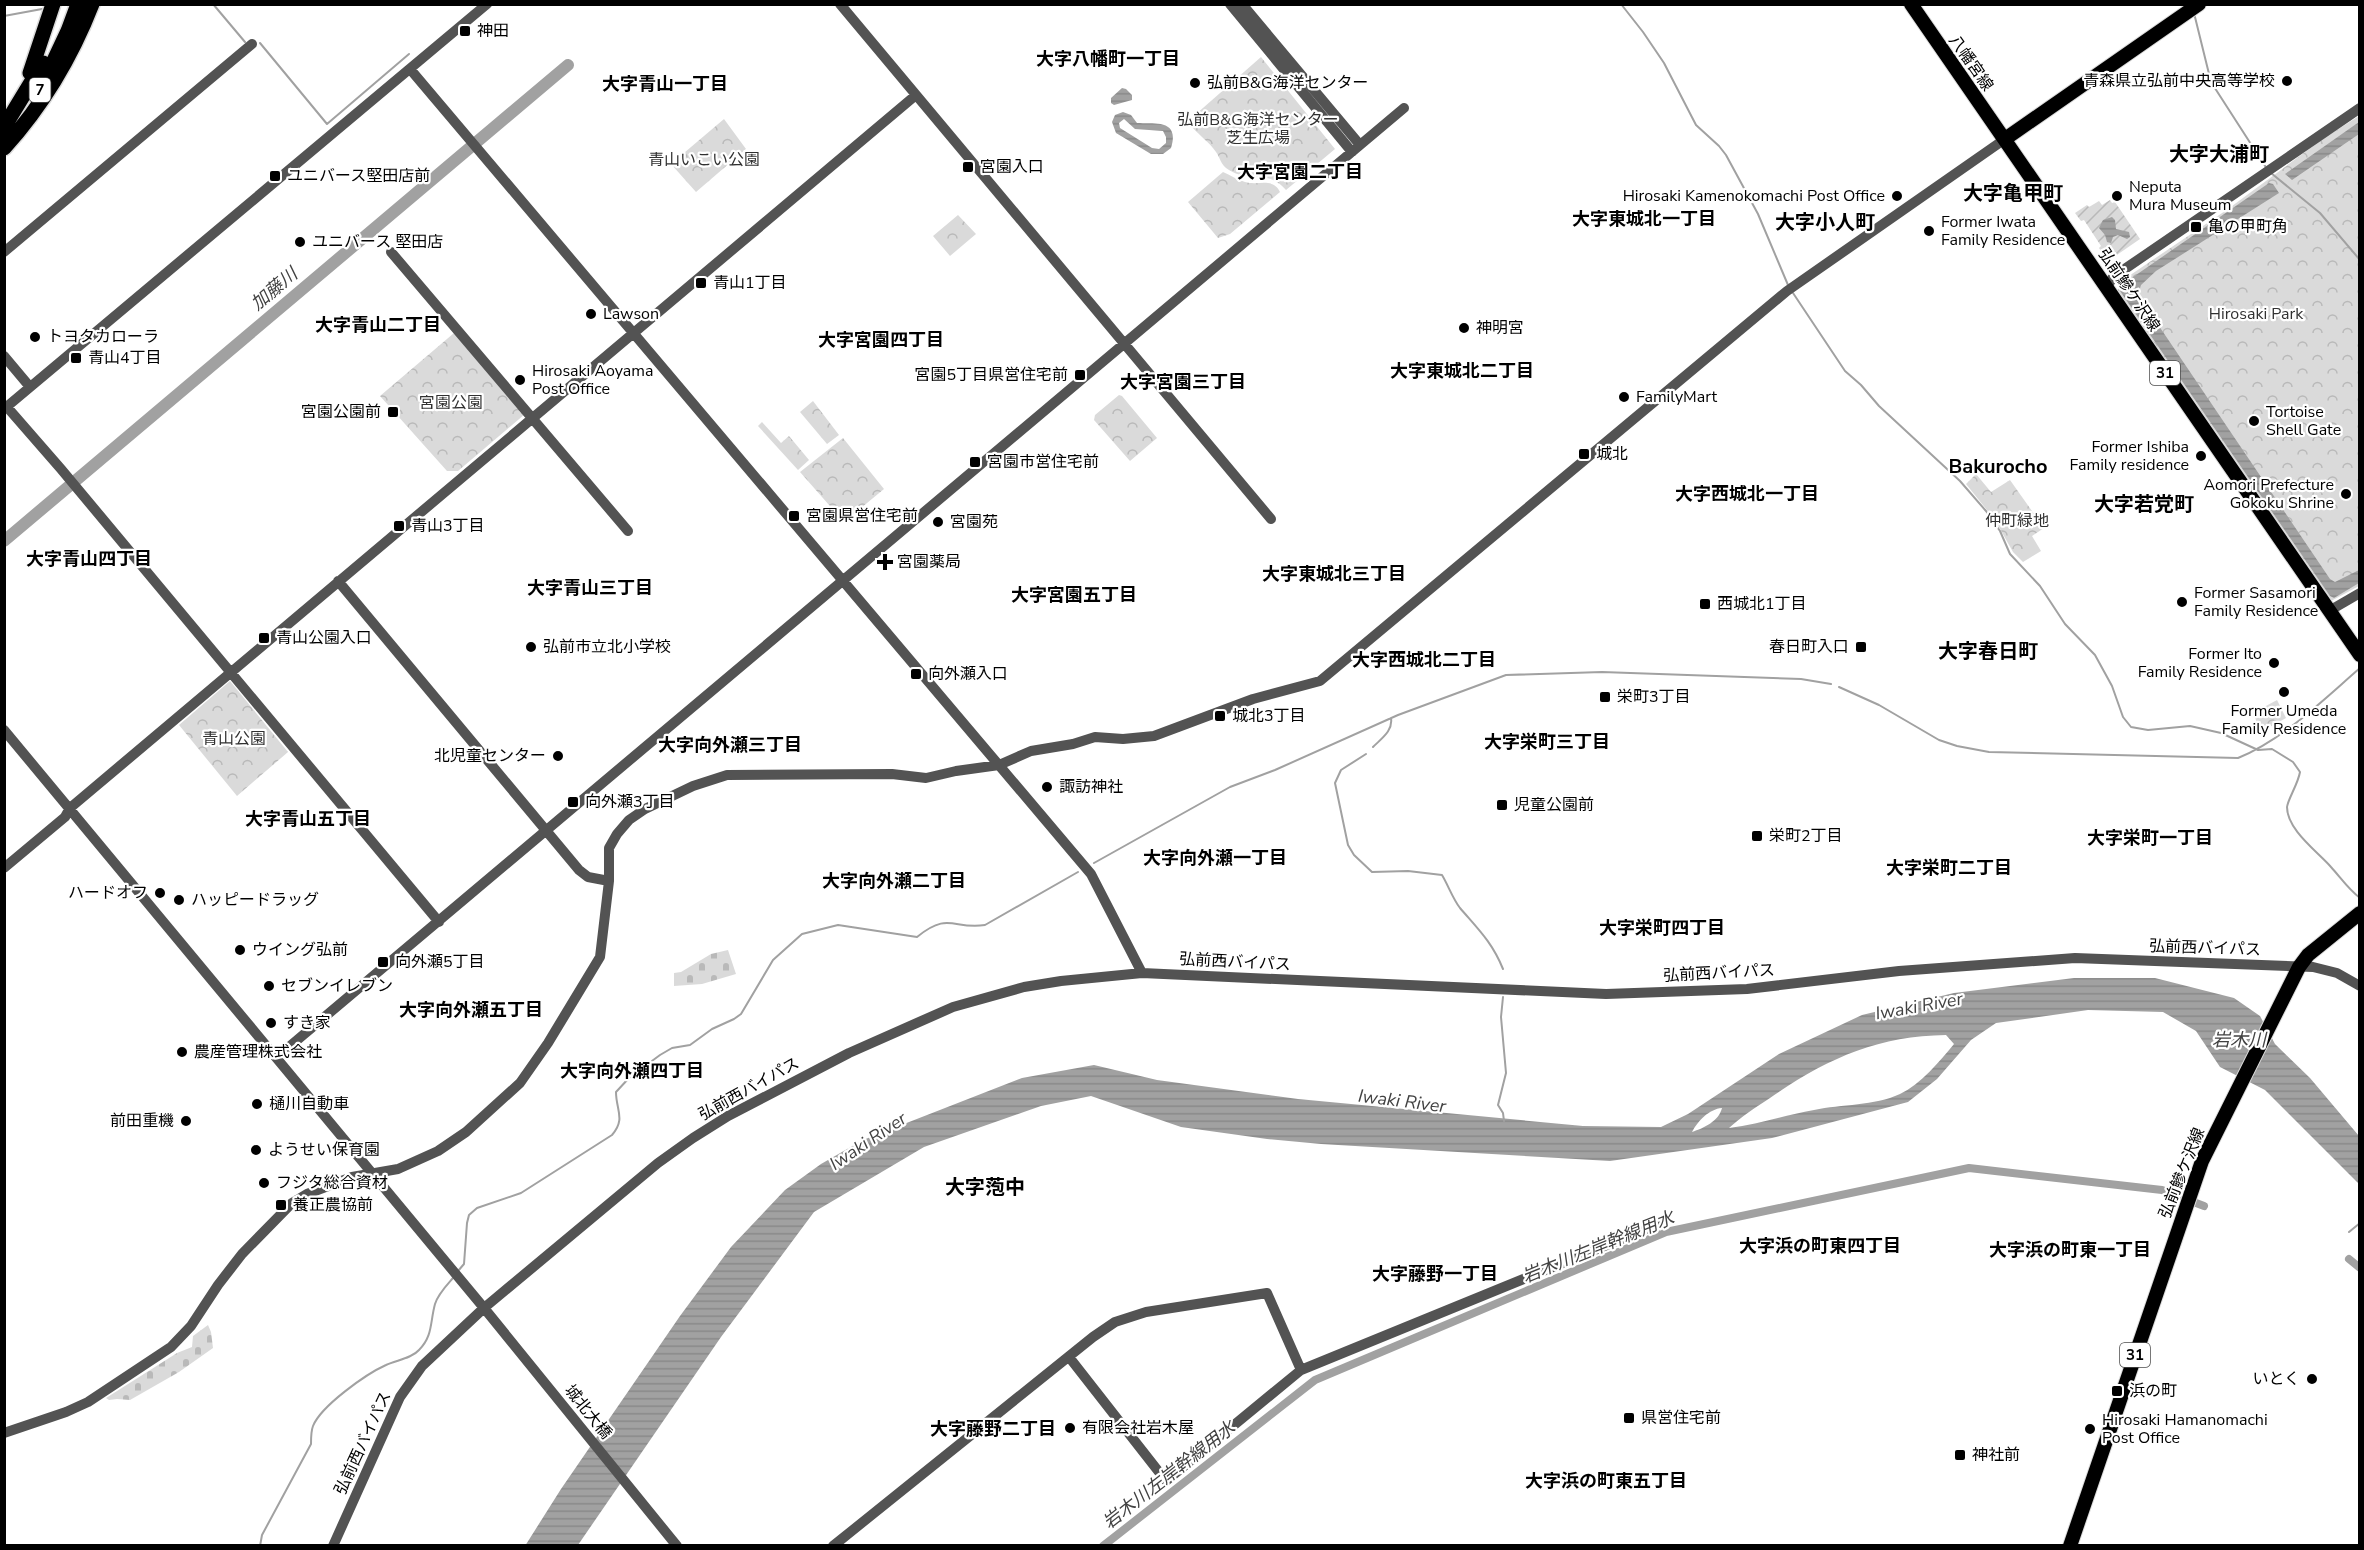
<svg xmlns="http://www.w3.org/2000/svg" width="2364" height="1550" viewBox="0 0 2364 1550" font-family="'Nunito Sans','Noto Sans JP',sans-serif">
  <defs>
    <pattern id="cemetery-stones" width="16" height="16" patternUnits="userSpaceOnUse" patternTransform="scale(1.5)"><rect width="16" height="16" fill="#dadada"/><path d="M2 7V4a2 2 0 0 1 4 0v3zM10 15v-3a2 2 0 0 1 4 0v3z" fill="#b9b9b9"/></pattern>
    <pattern id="park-crowns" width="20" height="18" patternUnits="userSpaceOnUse" patternTransform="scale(1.5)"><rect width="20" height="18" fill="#dadada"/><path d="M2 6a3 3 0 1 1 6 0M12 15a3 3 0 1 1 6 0" fill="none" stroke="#b9b9b9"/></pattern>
    <pattern id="garden-furrows" width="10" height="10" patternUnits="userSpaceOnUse" patternTransform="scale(1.5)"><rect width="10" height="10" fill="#dadada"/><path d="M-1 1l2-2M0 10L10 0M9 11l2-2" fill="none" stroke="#b9b9b9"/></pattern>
    <pattern id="water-rules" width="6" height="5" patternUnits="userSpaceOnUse" patternTransform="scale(1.5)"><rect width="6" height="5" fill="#a1a1a1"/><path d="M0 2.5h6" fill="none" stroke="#898989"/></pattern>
  </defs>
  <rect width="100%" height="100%" fill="#fff"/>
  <!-- cemetery -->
  <path fill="url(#cemetery-stones)" d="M 728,950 L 736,974 L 702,984 L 674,986 L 674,973 L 681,972 L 711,954 Z
    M 208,1325 L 211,1332 L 213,1348 L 179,1372 L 130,1400 L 117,1399 L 109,1400 L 106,1398 L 177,1353 L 192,1347 L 193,1336 Z"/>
  <!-- park -->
  <path fill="url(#park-crowns)" d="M 1261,57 L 1335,149 L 1286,190 C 1265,167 1250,185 1226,168 C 1220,163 1220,157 1216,152 C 1210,143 1200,136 1193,128 L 1195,115 Z
    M 2359,116 L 2359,586 L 2331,601 L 2117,293 L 2120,282 L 2228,209 L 2324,138 Z
    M 724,119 L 746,149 L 696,192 L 671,164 Z
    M 1223,172 C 1230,175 1238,180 1245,182 C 1258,186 1273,177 1280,192 L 1230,234 L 1218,238 L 1188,202 Z
    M 958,215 L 976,234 L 950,256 L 933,236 Z
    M 454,333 L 525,414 L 458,471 L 447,471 L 380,396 Z
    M 1119,395 L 1122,396 L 1157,438 L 1130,461 L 1094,420 L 1095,415 Z
    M 813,401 L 839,435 L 827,444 L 800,412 Z
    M 762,422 L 781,443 L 789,436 L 809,460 L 798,470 L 758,426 Z
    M 843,438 L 884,489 L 844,522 L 800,472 Z
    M 1976,474 L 1991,492 L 2010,480 L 2044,528 L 2032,536 L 2041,551 L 2023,562 L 2013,552 L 1995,520 L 1966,484 Z
    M 230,681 L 288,752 L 237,796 L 179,725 Z
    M 2277,700 L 2286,718 L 2261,732 L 2253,713 Z"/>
  <!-- garden -->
  <path fill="url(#garden-furrows)" d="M 2110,200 L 2112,203 L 2115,202 L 2140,239 L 2111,259 L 2104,250 L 2101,251 L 2099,248 L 2101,246 L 2084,220 L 2081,221 L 2075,213 L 2087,205 L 2089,207 L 2099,201 L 2102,205 Z"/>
  <!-- water -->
  <path fill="url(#water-rules)" fill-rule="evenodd" d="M 1122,88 L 1126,89 L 1132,95 L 1132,100 L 1114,105 L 1111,103 L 1111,98 Z
    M 1123,112 L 1131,115 L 1137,123 C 1155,124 1180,119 1171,148 L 1163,154 L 1151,154 L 1116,133 L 1112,122 L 1115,115 ZM 1124,119 L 1135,129 L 1163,131 L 1166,137 L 1166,143 L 1159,149 L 1152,148 L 1120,128 L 1119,123 Z
    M 2359,122 L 2359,134 L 2292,180 L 2285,174 Z
    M 2269,183 L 2273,184 L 2279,193 L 2156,271 L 2141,285 L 2138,295 L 2330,579 L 2335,582 L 2359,570 L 2359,583 L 2334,598 L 2330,596 L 2120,291 L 2123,284 Z
    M 2112,217 L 2115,220 L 2116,229 L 2129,232 L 2130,237 L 2127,239 L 2118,235 L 2113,237 L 2111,243 L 2107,242 L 2105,235 L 2099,228 L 2103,220 Z
    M 2074,978 L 2155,978 L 2234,998 L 2260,1016 L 2275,1044 L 2310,1078 L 2359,1136 L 2359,1184 L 2265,1090 L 2220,1067 L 2196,1031 L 2163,1012 L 2088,1010 L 1996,1023 L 1971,1040 L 1937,1079 L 1908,1102 L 1772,1138 L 1610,1161 L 1321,1144 L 1267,1139 L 1181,1127 L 1091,1096 L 1041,1106 L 924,1147 L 814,1212 L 721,1337 L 578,1545 L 525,1546 L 561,1489 L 680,1316 L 731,1247 L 785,1190 L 821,1164 L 863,1140 L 1022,1078 L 1094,1065 L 1157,1080 L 1298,1099 L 1583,1126 L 1661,1127 L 1688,1114 L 1779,1054 L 1862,1015 L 1954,993 ZM 1946,1035 L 1954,1044 C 1939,1062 1921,1084 1900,1094 C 1874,1106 1842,1104 1814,1110 C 1785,1115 1759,1124 1729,1128 C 1741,1117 1756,1107 1770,1098 C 1826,1059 1877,1036 1946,1035 ZM 1722,1108 C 1719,1121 1704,1128 1692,1132 C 1698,1121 1709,1109 1722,1108 Z"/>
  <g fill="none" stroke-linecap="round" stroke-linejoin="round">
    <!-- stream -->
    <path stroke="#a1a1a1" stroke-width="2" d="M 213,4 L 245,42
      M 1621,4 L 1643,32 L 1664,63 L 1696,125 L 1719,146 L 1726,155 L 1758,214 L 1788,285
      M 2194,13 L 2211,82 L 2267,169
      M 4,16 L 42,9
      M 260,43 L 327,124 L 409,54
      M 2271,173 L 2320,213 L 2360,260
      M 1793,293 L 1845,371 L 1861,385 L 1879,406 L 1960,481 L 1986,511 L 2000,531 L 2010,554 L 2040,586 L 2065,624 L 2095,655 L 2112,686 L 2123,717 L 2131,727 L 2148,730 L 2190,726 L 2221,733 L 2258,750 L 2272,749 L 2293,762 L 2300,772 C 2298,784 2288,799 2287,807 C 2287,830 2318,852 2331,867 C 2341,878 2348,889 2360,898
      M 1839,687 L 1879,705 L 1939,740 L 1957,746 L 1989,752 L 2238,758 C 2284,739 2323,700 2360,668
      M 1373,747 C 1382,738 1393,731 1391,718
      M 1366,754 L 1341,770 L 1335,783 L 1348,845 L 1354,855 L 1372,872 L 1408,871 L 1442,875 C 1448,885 1453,899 1460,908 C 1478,929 1492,942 1503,969
      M 1094,863 L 1230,787 L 1275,770 L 1398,715 L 1506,675 L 1602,672 L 1801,679 L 1831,684
      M 1503,997 L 1501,1017 L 1506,1073 L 1498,1105 L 1503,1113 L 1504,1121
      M 2349,1232 L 2360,1223
      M 458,1271 L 464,1264 L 467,1223 L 469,1215 L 477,1208 L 521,1193 L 612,1135 C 626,1119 616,1110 616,1092 L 629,1078 L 660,1055 L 672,1048 L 690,1045 L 712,1029 L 734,1019 L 741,1014 L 773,960 L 802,934 L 838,925 L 917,937 C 949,911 953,930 985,925 L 1078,872
      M 260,1546 L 262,1535 L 311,1444 C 311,1438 311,1431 313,1426 C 321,1406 366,1374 386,1365 C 396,1360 411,1359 419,1350 C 433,1336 430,1322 435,1304 C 438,1294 446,1286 453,1278"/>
    <!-- canal -->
    <path stroke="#a1a1a1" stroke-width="8" d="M 2349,1259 L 2360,1268
      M 1103,1546 L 1315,1380 L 1666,1232 L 1969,1168 L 2162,1190 L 2204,1206"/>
    <!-- river -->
    <path stroke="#a1a1a1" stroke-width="12" d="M 4,541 L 568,65"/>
    <defs>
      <path id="major" d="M 1911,4 L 2360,655
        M 2005,139 L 2199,4
        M 2070,1546 L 2202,1161 L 2299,967 L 2308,955 L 2360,913"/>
      <path id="highway" d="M 30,73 L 53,4
        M 44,82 L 68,31 L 78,4
        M 4,127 L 43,63
        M 4,148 C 43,105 71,58 92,4"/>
    </defs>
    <!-- major casing -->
    <use href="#major" stroke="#dbdbdb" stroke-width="16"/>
    <!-- highway casing -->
    <use href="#highway" stroke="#dbdbdb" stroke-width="18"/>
    <!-- minor -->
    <path stroke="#535353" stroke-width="10" d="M 840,4 L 1271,519
      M 1230,4 L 1352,152
      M 1242,4 L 1360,145
      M 410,69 L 1091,874 L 1142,973
      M 4,252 L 252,44
      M 391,252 L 628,531
      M 2107,287 L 2113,277 L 2360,108
      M 4,356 L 30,387
      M 7,407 L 61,469 L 439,922
      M 4,409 L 487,4
      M 338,581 L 579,870 L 588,877 L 609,881
      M 2329,611 L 2360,593
      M 4,730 L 484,1308 L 677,1546
      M 4,868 L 65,817 L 70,808 L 916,95
      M 277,1057 L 1404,108
      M 1069,1357 L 1166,1481 L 1301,1370 L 1658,1224
      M 4,1433 L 66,1412 L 88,1402 L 171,1347 L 191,1326 L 218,1285 L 242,1254 L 292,1203 L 307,1194 L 352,1177 L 398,1169 L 438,1151 L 466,1132 L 520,1083 L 548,1043 L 600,957 L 609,881 L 609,848 L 617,834 L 629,820 L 645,809 L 693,786 L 727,775 L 892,774 L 926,778 L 956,771 L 999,765 L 1031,751 L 1073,744 L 1095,737 L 1123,739 L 1154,736 L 1253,699 L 1320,681 L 1787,291 L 2005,139
      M 333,1546 L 400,1397 L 422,1366 L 484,1308 L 658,1163 L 693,1138 L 728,1116 L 849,1053 L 953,1007 L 1024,987 L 1061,981 L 1142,973 L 1606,994 L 1747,989 L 1899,971 L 2075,958 L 2313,967 L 2337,973 L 2360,986
      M 833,1546 L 1093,1337 L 1115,1322 L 1146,1312 L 1267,1293 L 1301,1370"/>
    <!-- major -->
    <use href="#major" stroke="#000" stroke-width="14"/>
    <!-- highway -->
    <use href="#highway" stroke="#000" stroke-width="15"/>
  </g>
  <!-- markers -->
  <g fill="#000" stroke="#fff" stroke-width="2">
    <rect x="459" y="25" width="12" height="12" rx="3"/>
    <circle cx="2287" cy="81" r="6"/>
    <circle cx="1195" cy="83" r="6"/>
    <rect x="962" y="161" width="12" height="12" rx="3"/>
    <rect x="269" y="170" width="12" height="12" rx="3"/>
    <circle cx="1897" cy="196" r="6"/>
    <circle cx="2117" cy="196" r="6"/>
    <rect x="2190" y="221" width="12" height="12" rx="3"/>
    <circle cx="1929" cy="231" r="6"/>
    <circle cx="300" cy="242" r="6"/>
    <rect x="695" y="277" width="12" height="12" rx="3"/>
    <circle cx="591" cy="314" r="6"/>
    <circle cx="1464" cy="328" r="6"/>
    <circle cx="35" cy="337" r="6"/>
    <rect x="70" y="352" width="12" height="12" rx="3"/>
    <rect x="1074" y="369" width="12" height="12" rx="3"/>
    <circle cx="520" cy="380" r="6"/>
    <circle cx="1624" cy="397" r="6"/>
    <rect x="387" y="406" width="12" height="12" rx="3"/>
    <circle cx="2254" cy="421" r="6"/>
    <rect x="1578" y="448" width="12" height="12" rx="3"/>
    <circle cx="2201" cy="456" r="6"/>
    <rect x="969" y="456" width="12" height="12" rx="3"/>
    <circle cx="2346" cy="494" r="6"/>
    <rect x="788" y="510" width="12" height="12" rx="3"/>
    <circle cx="938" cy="522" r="6"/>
    <rect x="393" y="520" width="12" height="12" rx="3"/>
    <path d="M882 553h6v6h6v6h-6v6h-6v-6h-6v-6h6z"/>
    <circle cx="2182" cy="602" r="6"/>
    <rect x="1699" y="598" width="12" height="12" rx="3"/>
    <rect x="258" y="632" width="12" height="12" rx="3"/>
    <circle cx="531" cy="647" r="6"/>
    <rect x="1855" y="641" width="12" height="12" rx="3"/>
    <circle cx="2274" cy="663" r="6"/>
    <rect x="910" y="668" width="12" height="12" rx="3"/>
    <circle cx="2284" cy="692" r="6"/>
    <rect x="1599" y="691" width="12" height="12" rx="3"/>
    <rect x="1214" y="710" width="12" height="12" rx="3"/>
    <circle cx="558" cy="756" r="6"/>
    <circle cx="1047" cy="787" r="6"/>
    <rect x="567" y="796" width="12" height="12" rx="3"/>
    <rect x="1496" y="799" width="12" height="12" rx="3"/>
    <rect x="1751" y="830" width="12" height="12" rx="3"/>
    <circle cx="160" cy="893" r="6"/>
    <circle cx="179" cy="900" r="6"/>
    <circle cx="240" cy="950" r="6"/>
    <rect x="377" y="956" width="12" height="12" rx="3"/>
    <circle cx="269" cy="986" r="6"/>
    <circle cx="271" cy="1023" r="6"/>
    <circle cx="182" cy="1052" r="6"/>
    <circle cx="257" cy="1104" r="6"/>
    <circle cx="186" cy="1121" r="6"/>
    <circle cx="256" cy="1150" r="6"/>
    <circle cx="264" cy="1183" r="6"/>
    <rect x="275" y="1199" width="12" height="12" rx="3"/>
    <circle cx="2312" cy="1379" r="6"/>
    <rect x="2111" y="1385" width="12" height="12" rx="3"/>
    <rect x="1623" y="1412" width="12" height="12" rx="3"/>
    <circle cx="1070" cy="1428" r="6"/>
    <circle cx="2090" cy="1429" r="6"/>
    <rect x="1954" y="1449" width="12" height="12" rx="3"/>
  </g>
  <g text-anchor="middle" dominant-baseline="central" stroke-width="4.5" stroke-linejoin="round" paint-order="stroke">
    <!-- shield labels -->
    <g fill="#fff" stroke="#4c4c4c" stroke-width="1.5">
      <rect x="29.5" y="78" width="21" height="24" rx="4.5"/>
      <rect x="2150" y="361" width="30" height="24" rx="4.5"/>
      <rect x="2120" y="1343" width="30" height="24" rx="4.5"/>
    </g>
    <g font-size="15" font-weight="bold" fill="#000">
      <text x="40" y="90">7</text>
      <text x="2165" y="373">31</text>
      <text x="2135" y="1355">31</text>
    </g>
    <!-- poi labels -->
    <g font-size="16" fill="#000" stroke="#fff" text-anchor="start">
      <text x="477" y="31">神田</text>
      <text x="2275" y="81" text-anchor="end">青森県立弘前中央高等学校</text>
      <text x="1207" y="83">弘前B&amp;G海洋センター</text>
      <text x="980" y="167">宮園入口</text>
      <text x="287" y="176">ユニバース堅田店前</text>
      <text x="2129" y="187">Neputa<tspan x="2129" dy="18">Mura Museum</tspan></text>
      <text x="1885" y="196" text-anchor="end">Hirosaki Kamenokomachi Post Office</text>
      <text x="1941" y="222">Former Iwata<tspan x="1941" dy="18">Family Residence</tspan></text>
      <text x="2208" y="227">亀の甲町角</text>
      <text x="312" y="242">ユニバース 堅田店</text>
      <text x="713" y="283">青山1丁目</text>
      <text x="603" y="314">Lawson</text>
      <text x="1476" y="328">神明宮</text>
      <text x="47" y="337">トヨタカローラ</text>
      <text x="88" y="358">青山4丁目</text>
      <text x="532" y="371">Hirosaki Aoyama<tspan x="532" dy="18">Post Office</tspan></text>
      <text x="1068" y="375" text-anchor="end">宮園5丁目県営住宅前</text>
      <text x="1636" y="397">FamilyMart</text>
      <text x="381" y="412" text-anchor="end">宮園公園前</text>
      <text x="2266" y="412">Tortoise<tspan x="2266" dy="18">Shell Gate</tspan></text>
      <text x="2189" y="447" text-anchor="end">Former Ishiba<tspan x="2189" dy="18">Family residence</tspan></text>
      <text x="1596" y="454">城北</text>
      <text x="987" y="462">宮園市営住宅前</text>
      <text x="2334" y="485" text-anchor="end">Aomori Prefecture<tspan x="2334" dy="18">Gokoku Shrine</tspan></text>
      <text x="806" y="516">宮園県営住宅前</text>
      <text x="950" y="522">宮園苑</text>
      <text x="411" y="526">青山3丁目</text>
      <text x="897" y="562">宮園薬局</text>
      <text x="2194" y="593">Former Sasamori<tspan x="2194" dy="18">Family Residence</tspan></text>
      <text x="1717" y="604">西城北1丁目</text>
      <text x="276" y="638">青山公園入口</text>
      <text x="543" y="647">弘前市立北小学校</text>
      <text x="1849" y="647" text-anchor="end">春日町入口</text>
      <text x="2262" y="654" text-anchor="end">Former Ito<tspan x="2262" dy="18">Family Residence</tspan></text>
      <text x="928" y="674">向外瀬入口</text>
      <text x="1617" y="697">栄町3丁目</text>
      <text x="2284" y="711" text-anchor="middle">Former Umeda<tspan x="2284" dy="18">Family Residence</tspan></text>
      <text x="1232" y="716">城北3丁目</text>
      <text x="546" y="756" text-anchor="end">北児童センター</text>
      <text x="1059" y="787">諏訪神社</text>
      <text x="585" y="802">向外瀬3丁目</text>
      <text x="1514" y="805">児童公園前</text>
      <text x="1769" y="836">栄町2丁目</text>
      <text x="148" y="893" text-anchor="end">ハードオフ</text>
      <text x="191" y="900">ハッピードラッグ</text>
      <text x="252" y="950">ウイング弘前</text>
      <text x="395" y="962">向外瀬5丁目</text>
      <text x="281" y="986">セブンイレブン</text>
      <text x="283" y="1023">すき家</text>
      <text x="194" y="1052">農産管理株式会社</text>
      <text x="269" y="1104">樋川自動車</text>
      <text x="174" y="1121" text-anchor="end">前田重機</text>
      <text x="268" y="1150">ようせい保育園</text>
      <text x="276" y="1183">フジタ総合資材</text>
      <text x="293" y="1205">養正農協前</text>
      <text x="2300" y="1379" text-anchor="end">いとく</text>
      <text x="2129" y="1391">浜の町</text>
      <text x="1641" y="1418">県営住宅前</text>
      <text x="2102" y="1420">Hirosaki Hamanomachi<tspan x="2102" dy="18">Post Office</tspan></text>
      <text x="1082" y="1428">有限会社岩木屋</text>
      <text x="1972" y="1455">神社前</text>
    </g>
    <!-- street labels -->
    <g font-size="16" fill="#000" stroke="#fff">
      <text transform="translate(1971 63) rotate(55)">八幡宮線</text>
      <text transform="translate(2129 290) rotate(56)">弘前鰺ケ沢線</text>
      <text transform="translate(2205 948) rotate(2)">弘前西バイパス</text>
      <text transform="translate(1235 962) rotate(3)">弘前西バイパス</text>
      <text transform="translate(1719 973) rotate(-3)">弘前西バイパス</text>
      <text transform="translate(749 1089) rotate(-29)">弘前西バイパス</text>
      <text transform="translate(2182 1173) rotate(-68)">弘前鰺ケ沢線</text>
      <text transform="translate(588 1412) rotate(51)">城北大橋</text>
      <text transform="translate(363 1443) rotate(-65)">弘前西バイパス</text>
    </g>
    <!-- park labels -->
    <g font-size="16" fill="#313131" stroke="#fff">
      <text x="1258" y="120">弘前B&amp;G海洋センター<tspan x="1258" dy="18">芝生広場</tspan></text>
      <text x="704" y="160">青山いこい公園</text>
      <text x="2256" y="314">Hirosaki Park</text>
      <text x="451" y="403">宮園公園</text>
      <text x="2017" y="521">仲町緑地</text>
      <text x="234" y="739">青山公園</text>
    </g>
    <!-- neighbourhood labels -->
    <g font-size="18" font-weight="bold" fill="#000" stroke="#fff">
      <text x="1108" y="59">大字八幡町一丁目</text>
      <text x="665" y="84">大字青山一丁目</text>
      <text x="1300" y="172">大字宮園二丁目</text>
      <text x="1644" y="219">大字東城北一丁目</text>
      <text x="378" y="325">大字青山二丁目</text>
      <text x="881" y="340">大字宮園四丁目</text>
      <text x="1462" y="371">大字東城北二丁目</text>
      <text x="1183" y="382">大字宮園三丁目</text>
      <text x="1747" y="494">大字西城北一丁目</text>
      <text x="89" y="559">大字青山四丁目</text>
      <text x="1334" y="574">大字東城北三丁目</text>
      <text x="590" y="588">大字青山三丁目</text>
      <text x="1074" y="595">大字宮園五丁目</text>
      <text x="1424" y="660">大字西城北二丁目</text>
      <text x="1547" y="742">大字栄町三丁目</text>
      <text x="730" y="745">大字向外瀬三丁目</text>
      <text x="308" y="819">大字青山五丁目</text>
      <text x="2150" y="838">大字栄町一丁目</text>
      <text x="1215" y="858">大字向外瀬一丁目</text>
      <text x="1949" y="868">大字栄町二丁目</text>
      <text x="894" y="881">大字向外瀬二丁目</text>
      <text x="1662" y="928">大字栄町四丁目</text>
      <text x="471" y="1010">大字向外瀬五丁目</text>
      <text x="632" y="1071">大字向外瀬四丁目</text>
      <text x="1820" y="1246">大字浜の町東四丁目</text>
      <text x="2070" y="1250">大字浜の町東一丁目</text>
      <text x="1435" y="1274">大字藤野一丁目</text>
      <text x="993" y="1429">大字藤野二丁目</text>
      <text x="1606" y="1481">大字浜の町東五丁目</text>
    </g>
    <!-- water labels -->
    <g font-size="18" font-style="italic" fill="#424242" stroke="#fff">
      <text transform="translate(274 289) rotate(-40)">加藤川</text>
      <text transform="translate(1919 1006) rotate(-10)">Iwaki River</text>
      <text x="2239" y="1040">岩木川</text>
      <text transform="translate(1402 1101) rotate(7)">Iwaki River</text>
      <text transform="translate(868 1141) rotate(-34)">Iwaki River</text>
      <text transform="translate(1598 1247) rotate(-22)">岩木川左岸幹線用水</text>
      <text transform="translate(1169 1475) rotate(-38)">岩木川左岸幹線用水</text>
    </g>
    <!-- quarter labels -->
    <g font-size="20" font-weight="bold" fill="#000" stroke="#fff">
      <text x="2219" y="154">大字大浦町</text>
      <text x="2013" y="193">大字亀甲町</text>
      <text x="1825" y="222">大字小人町</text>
      <text x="1998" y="466">Bakurocho</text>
      <text x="2144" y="504">大字若党町</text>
      <text x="1988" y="651">大字春日町</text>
      <text x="985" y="1187">大字萢中</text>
    </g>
  </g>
  <!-- border -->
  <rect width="2364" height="1550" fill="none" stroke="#000000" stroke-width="12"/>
</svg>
